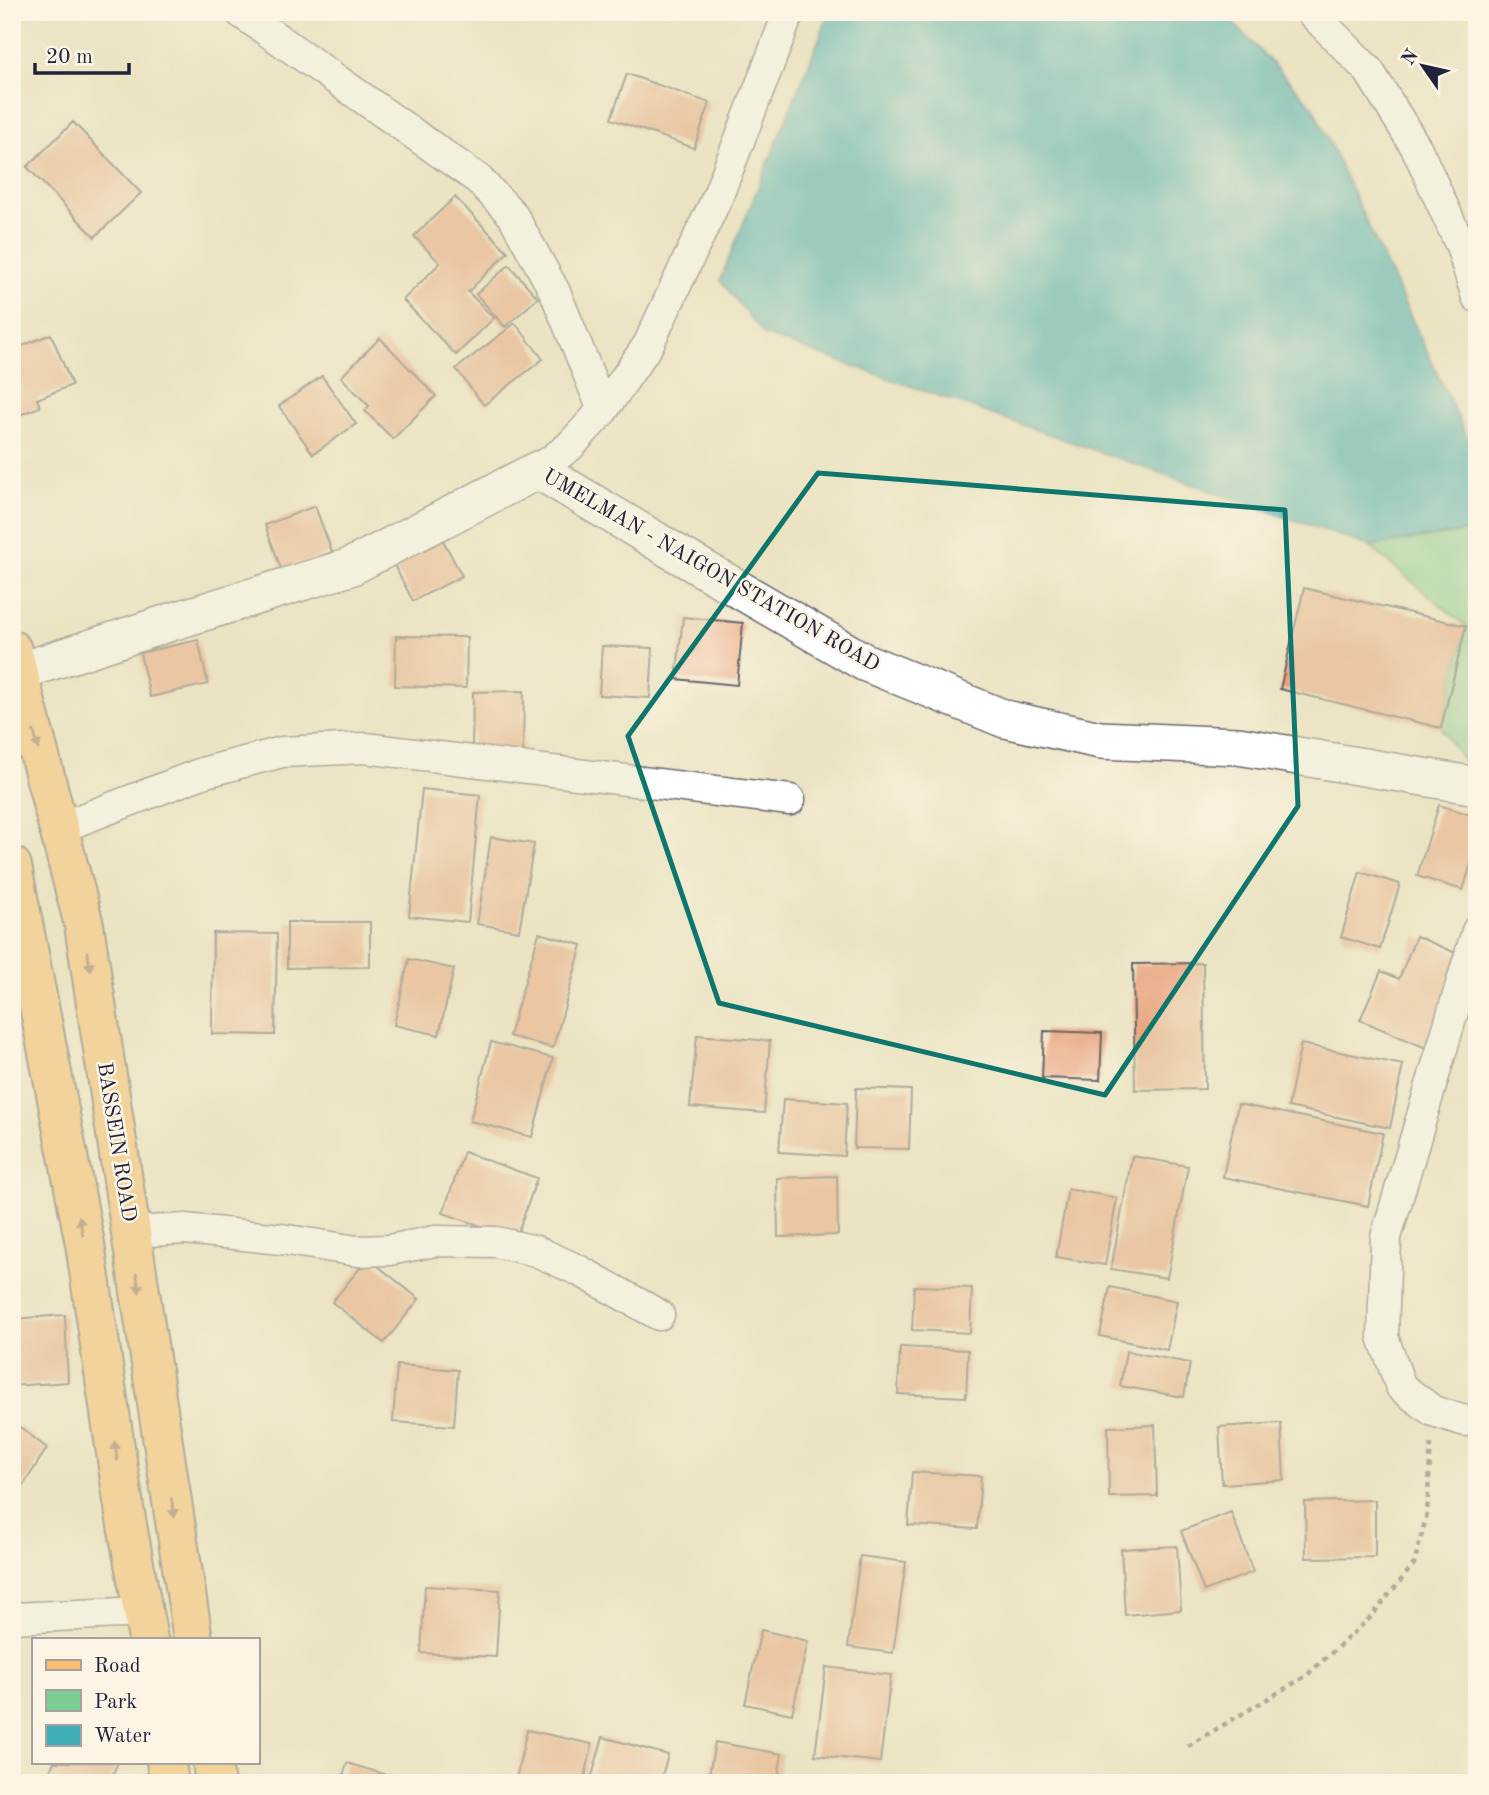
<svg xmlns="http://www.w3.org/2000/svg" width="1489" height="1795" viewBox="0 0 1489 1795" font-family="'Old Standard TT',serif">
  <rect width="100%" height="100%" fill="#fcf5e5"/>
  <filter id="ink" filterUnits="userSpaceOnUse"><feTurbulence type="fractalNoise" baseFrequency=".0143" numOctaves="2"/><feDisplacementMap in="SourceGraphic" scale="14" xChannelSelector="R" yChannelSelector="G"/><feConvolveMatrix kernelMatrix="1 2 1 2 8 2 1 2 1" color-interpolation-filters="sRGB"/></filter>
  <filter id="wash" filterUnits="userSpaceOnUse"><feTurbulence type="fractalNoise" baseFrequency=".00686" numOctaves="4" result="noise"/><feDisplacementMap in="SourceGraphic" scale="28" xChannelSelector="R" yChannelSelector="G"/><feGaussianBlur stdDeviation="1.57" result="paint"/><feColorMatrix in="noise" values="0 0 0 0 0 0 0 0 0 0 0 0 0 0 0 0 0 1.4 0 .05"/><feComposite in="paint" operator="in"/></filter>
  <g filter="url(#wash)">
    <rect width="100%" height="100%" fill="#ebe3c2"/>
    <!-- green -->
    <path fill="#7ace91" stroke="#4e7866" stroke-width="2" d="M 1477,530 L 1477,781 L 1441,728 L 1466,626 L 1369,546 Z"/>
    <!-- water -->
    <path fill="#3eaeb9" stroke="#30687a" stroke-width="2" d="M 830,12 L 1223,12 L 1312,105 L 1477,459 L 1477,530 L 1369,546 L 764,335 L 720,280 Z"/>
    <g id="blocks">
      <!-- building -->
      <path fill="#e8a27b" d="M 627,74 L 710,103 L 694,148 L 611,119 Z
        M 73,122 L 141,193 L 95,237 L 27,167 Z
        M 455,197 L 508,252 L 468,292 L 494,318 L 456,355 L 403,300 L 440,263 L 414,236 Z
        M 509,265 L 538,298 L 505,327 L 476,294 Z
        M 515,323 L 543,359 L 484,405 L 456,369 Z
        M 51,334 L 72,385 L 37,399 L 40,407 L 12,418 L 12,350 Z
        M 380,338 L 436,396 L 393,439 L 365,411 L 369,406 L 341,377 Z
        M 322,376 L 356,424 L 313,454 L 279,406 Z
        M 315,506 L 332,552 L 282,571 L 265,525 Z
        M 436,527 L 462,576 L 413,601 L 387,552 Z
        M 1304,588 L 1466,626 L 1441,728 L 1280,689 Z
        M 683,617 L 743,623 L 737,685 L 676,679 Z
        M 396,636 L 467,637 L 466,688 L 395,686 Z
        M 198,640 L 208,684 L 150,697 L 140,653 Z
        M 602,646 L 653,648 L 650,698 L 599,695 Z
        M 524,691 L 523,752 L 472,751 L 473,692 Z
        M 422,789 L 480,795 L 468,922 L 409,916 Z
        M 1439,805 L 1477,817 L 1477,844 L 1463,890 L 1417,876 Z
        M 491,837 L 534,844 L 519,931 L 477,924 Z
        M 1360,872 L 1400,884 L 1380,949 L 1341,937 Z
        M 287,922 L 370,922 L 370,967 L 287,968 Z
        M 213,933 L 277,934 L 275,1035 L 212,1034 Z
        M 539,933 L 582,945 L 553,1048 L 509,1036 Z
        M 1416,936 L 1465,957 L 1426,1048 L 1360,1020 L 1381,971 L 1399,979 Z
        M 409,959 L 454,969 L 439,1035 L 394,1025 Z
        M 1203,963 L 1205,1089 L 1135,1090 L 1133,964 Z
        M 1044,1031 L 1102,1033 L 1100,1080 L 1042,1078 Z
        M 697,1035 L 770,1041 L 764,1113 L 690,1107 Z
        M 491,1042 L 553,1058 L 532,1137 L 470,1121 Z
        M 1301,1044 L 1403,1065 L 1390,1128 L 1288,1107 Z
        M 856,1088 L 911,1090 L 909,1149 L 854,1148 Z
        M 783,1099 L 847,1103 L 844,1156 L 779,1152 Z
        M 1238,1104 L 1383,1133 L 1368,1206 L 1223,1177 Z
        M 464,1152 L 537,1178 L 516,1238 L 443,1213 Z
        M 1132,1156 L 1188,1166 L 1167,1278 L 1111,1269 Z
        M 837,1176 L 838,1235 L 778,1237 L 777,1178 Z
        M 1068,1189 L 1117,1198 L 1105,1265 L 1056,1257 Z
        M 368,1258 L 419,1299 L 384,1343 L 332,1302 Z
        M 914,1286 L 972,1288 L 970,1333 L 912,1330 Z
        M 1110,1287 L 1177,1301 L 1167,1350 L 1100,1336 Z
        M 65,1315 L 68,1382 L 12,1386 L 12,1319 Z
        M 900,1347 L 968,1350 L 966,1397 L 898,1394 Z
        M 1126,1351 L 1190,1363 L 1184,1397 L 1120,1386 Z
        M 397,1365 L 458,1370 L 454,1426 L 393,1422 Z
        M 1281,1423 L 1284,1480 L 1222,1484 L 1219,1427 Z
        M 1155,1425 L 1157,1496 L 1109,1497 L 1108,1427 Z
        M 20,1427 L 47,1448 L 12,1503 L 12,1439 Z
        M 912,1472 L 981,1476 L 977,1529 L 908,1525 Z
        M 1375,1500 L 1375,1557 L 1306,1558 L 1305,1502 Z
        M 1231,1512 L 1253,1572 L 1204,1591 L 1181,1531 Z
        M 1177,1546 L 1181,1610 L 1125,1615 L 1121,1549 Z
        M 860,1556 L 906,1562 L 893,1653 L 848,1647 Z
        M 425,1586 L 500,1590 L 496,1657 L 421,1653 Z
        M 761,1630 L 808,1641 L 792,1714 L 745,1704 Z
        M 826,1667 L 891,1675 L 880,1762 L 815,1755 Z
        M 527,1730 L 592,1744 L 584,1783 L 515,1783 Z
        M 603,1737 L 668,1755 L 660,1783 L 590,1783 Z
        M 715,1742 L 782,1754 L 777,1783 L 724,1783 L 708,1780 Z
        M 54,1762 L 118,1762 L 109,1783 L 45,1783 Z
        M 347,1763 L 409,1782 L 409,1783 L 341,1783 Z"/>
    </g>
  </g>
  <g filter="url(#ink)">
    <use href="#blocks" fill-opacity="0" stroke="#68666a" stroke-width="2"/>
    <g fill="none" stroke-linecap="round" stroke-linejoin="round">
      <defs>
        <path id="minor" d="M 240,12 L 478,179 L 512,214 L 555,292 L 603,410
          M 1311,12 L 1369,71 L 1417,149 L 1461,246 L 1477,297
          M 538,470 L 569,447 L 603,410 L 648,345 L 717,198 L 789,12
          M 59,828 L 202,773 L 282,752 L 365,748 L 790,800
          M 1477,931 L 1386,1237 L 1383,1337 L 1401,1387 L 1433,1411 L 1465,1421 L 1477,1420
          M 130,1232 L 185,1229 L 281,1239 L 357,1251 L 389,1250 L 435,1241 L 496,1242 L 536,1251 L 580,1271 L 659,1315
          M 12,1618 L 144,1612"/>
        <path id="tertiary" d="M 12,674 L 168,623 L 350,567 L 538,470 L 683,557 L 864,662 L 1005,719 L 1100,740 L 1238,746 L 1477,786"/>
        <path id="primary" d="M 12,650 L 84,925 L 193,1639
          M 12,866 L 85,1244 L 125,1514 L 148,1639
          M 166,1762 L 169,1783
          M 212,1762 L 215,1783"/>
      </defs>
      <!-- minor casing -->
      <use href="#minor" stroke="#68666a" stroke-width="33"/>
      <!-- tertiary casing -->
      <use href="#tertiary" stroke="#68666a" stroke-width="40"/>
      <!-- primary casing -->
      <use href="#primary" stroke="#68666a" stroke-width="42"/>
      <!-- path -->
      <path stroke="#68666a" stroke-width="4.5" stroke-dasharray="5 5" stroke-linecap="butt" d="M 1188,1746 L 1306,1676 L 1371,1617 L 1414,1564 L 1427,1514 L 1431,1440"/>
      <!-- minor -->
      <use href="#minor" stroke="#fff" stroke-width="30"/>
      <!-- tertiary -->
      <use href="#tertiary" stroke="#fff" stroke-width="37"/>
      <!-- primary -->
      <use href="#primary" stroke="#fabe6d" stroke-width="38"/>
    </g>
    <!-- one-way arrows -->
    <defs><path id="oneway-solid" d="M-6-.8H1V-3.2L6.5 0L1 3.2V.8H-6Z" transform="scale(1.75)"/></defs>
    <g fill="#8e7054">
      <use href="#oneway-solid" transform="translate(36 740) rotate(75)"/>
      <use href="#oneway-solid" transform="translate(89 961) rotate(81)"/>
      <use href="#oneway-solid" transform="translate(81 1226) rotate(-101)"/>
      <use href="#oneway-solid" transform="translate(138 1283) rotate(81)"/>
      <use href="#oneway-solid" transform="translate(116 1451) rotate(-99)"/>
      <use href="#oneway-solid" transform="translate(173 1508) rotate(81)"/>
    </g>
  </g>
  <!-- marked area -->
  <path d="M0 0H1489V1795H0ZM 818,473 L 1285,510 L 1298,806 L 1105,1095 L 719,1003 L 628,736 Z" fill="#ebe3c2" fill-opacity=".55" fill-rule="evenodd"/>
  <path fill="none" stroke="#0f766e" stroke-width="5" stroke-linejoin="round" d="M 818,473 L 1285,510 L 1298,806 L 1105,1095 L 719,1003 L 628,736 Z"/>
  <g text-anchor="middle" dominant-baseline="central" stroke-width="5" stroke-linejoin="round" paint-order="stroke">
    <!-- street labels -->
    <g font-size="21" fill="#22223b" stroke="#fcf5e5">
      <text transform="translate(711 571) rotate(30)">UMELMAN - NAIGON STATION ROAD</text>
      <text transform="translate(116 1142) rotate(81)">BASSEIN ROAD</text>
    </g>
  </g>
  <!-- margin -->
  <rect width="1489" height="1795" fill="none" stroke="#fcf5e5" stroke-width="42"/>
  <!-- legend -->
  <rect x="32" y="1638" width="228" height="126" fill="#fcf5e5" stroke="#a5a1a1" stroke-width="2"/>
  <rect x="46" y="1660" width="35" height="10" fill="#fabe6d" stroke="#a5a1a1" stroke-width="2"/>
  <text x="94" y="1672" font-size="21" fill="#22223b">Road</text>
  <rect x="46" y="1690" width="35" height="21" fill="#7ace91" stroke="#a5a1a1" stroke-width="2"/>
  <text x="94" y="1708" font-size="21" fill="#22223b">Park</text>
  <rect x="46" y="1725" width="35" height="21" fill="#3eaeb9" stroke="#a5a1a1" stroke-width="2"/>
  <text x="94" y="1742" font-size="21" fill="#22223b">Water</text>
  <!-- north arrow -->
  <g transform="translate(1423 66) rotate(304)" stroke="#fcf5e5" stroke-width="5" paint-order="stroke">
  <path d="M0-5L12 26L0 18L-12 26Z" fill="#22223b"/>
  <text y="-10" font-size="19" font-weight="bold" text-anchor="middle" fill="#22223b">N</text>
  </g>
  <!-- scale -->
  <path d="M35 63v10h94v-10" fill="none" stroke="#22223b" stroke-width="3.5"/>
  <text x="46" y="63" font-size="21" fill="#22223b" stroke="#fcf5e5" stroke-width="5" paint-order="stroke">20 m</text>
</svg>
